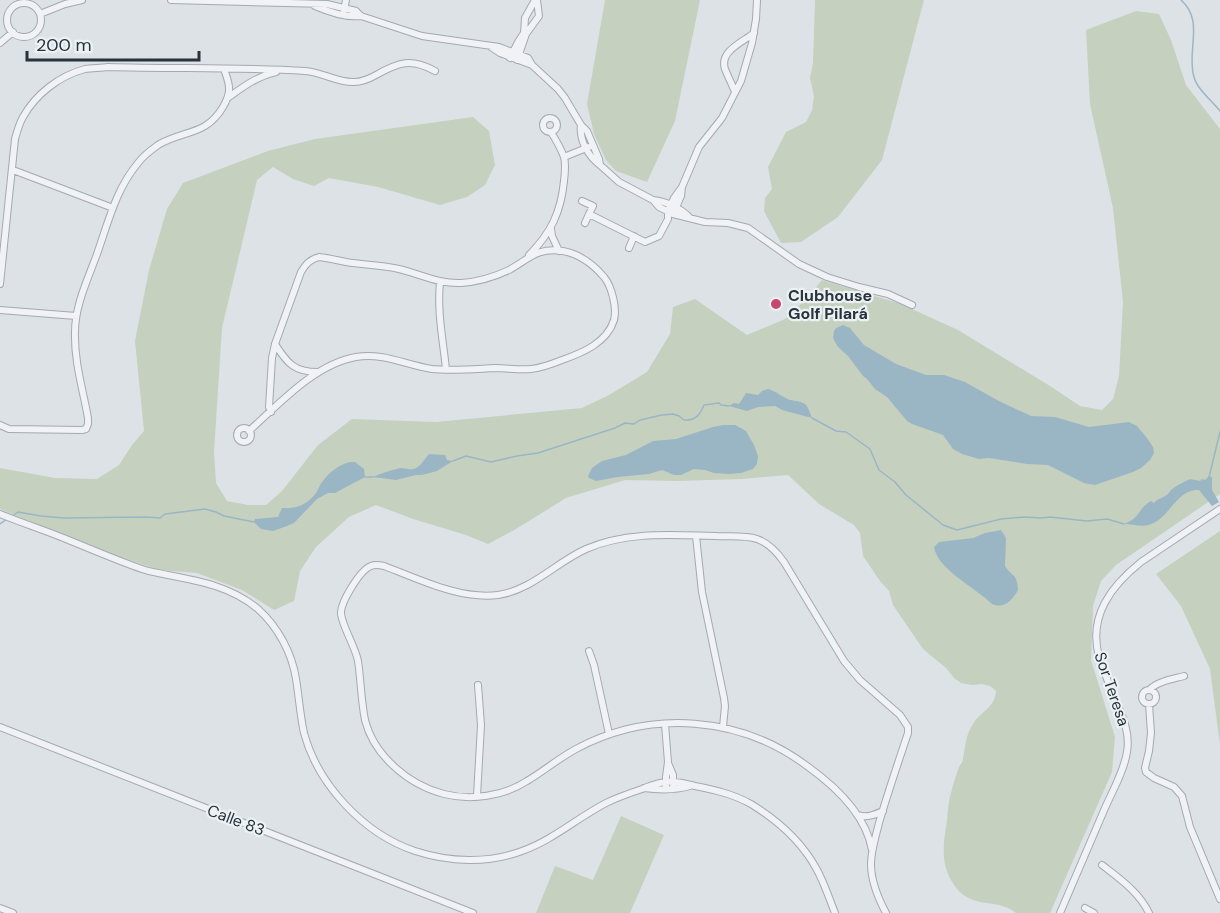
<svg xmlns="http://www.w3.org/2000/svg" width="1220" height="913" viewBox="0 0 1220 913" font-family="'DM Sans',sans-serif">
  <rect width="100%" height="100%" fill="#dde2e6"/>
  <!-- green -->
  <path fill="#c6d0bf" d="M 605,0 L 700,0 L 675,121 L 647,182 L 616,171 L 606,160 L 594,134 L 587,104 Z
    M 815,0 L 924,0 L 882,160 L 838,217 L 801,242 L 781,243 L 764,211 L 765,198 L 772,189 L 768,167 L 786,132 L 806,122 L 812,110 L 814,96 L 810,78 L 813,63 Z
    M 1136,11 L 1159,14 L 1171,40 L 1186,85 L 1220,129 L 1220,494 L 1116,565 L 1101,581 L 1093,606 L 1091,660 L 1115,737 L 1112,772 L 1050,913 L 1016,913 C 998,898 975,909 958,890 C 939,867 943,847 947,820 C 948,811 948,802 951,793 C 953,785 956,775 959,767 C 962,762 962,764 963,759 C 965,747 966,734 973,724 C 981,711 995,708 996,691 L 990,686 L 982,684 L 972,685 L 961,683 L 954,678 L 946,668 L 923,649 L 893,605 L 889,591 L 880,581 L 863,556 L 860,533 L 854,525 L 819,504 L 788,475 L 742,479 L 677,481 L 625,480 L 566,498 L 516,529 L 488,544 L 466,535 L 413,519 L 376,505 L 349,517 L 316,547 L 300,571 L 294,601 L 274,610 L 242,590 L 197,573 L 160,570 L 114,555 L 0,509 L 0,468 L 55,478 L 97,479 L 119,465 L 132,445 L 144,431 L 135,341 L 149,270 L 167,209 L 183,183 L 268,151 L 315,139 L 473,117 L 489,131 L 495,165 L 485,185 L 467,197 L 440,205 L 378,187 L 329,178 L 314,186 L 293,179 L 273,167 L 257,180 L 222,328 L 214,452 L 216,483 L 227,501 L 248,505 L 266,505 L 282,491 L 318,445 L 352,419 L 436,422 L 582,408 L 609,395 L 647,372 L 670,334 L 673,307 L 695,299 L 747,335 L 785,319 L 806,299 L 822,280 L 901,304 L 958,330 L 1050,386 L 1080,406 L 1102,410 L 1113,399 L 1119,376 L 1123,302 L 1113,208 L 1090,104 L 1086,30 Z
    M 1220,531 L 1220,745 L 1210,669 L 1181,606 L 1156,574 Z
    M 621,816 L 664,835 L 630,913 L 536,913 L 555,866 L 593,880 Z"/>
  <!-- water -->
  <path fill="#9ab6c5" d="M 843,325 L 850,328 L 864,345 L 896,364 L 926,375 L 944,375 L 965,382 L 999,401 L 1031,416 L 1055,417 L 1089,427 L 1129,422 L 1137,426 L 1147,438 L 1153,447 L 1154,453 L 1150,460 L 1141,468 L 1133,472 L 1095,485 L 1084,483 L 1048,465 L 1027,464 L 989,458 L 979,459 L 962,454 L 953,449 L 943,435 L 912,424 L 907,421 L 887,397 L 875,389 L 867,379 L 863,376 L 848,356 L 838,347 L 835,342 L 833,338 L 834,331 L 836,328 Z
    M 768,389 C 776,391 782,397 790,400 C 796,401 800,401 805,404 C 809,408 810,413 812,418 L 782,410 L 775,406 L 758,407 L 747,411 L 729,406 L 734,403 L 739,404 L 746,393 L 758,395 L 762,391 Z
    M 723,425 L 735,425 L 746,431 L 754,445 L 758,456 L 757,464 L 753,469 L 741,473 L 729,474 L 714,473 L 705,470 L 694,469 L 681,475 L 674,475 L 662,470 L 649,474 L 618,477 L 596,481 L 589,478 L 588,476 L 592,468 L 602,461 L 626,455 L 653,441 L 676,439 L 713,427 Z
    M 429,454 L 445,455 L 447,460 L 453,461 L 437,471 L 422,475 L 416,475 L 396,480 L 373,477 C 376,475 398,468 401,468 C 406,468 410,471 416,468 C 422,465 424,459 429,454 Z
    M 350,462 L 355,462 L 364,469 L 365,477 L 335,493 L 328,493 L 317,499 L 294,523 L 287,526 L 273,531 L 261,529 L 254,522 L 255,519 L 278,517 L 282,508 C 296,509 307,505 316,493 C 319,489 319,485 323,481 C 330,471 339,465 350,462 Z
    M 1209,476 L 1212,477 L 1212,490 L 1219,502 L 1212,506 L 1199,490 C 1175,489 1170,520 1148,525 C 1141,527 1131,524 1124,524 C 1142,517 1136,510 1151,501 L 1154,503 C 1158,498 1163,498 1168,494 C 1169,493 1170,491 1171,490 C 1177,485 1184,482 1190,479 L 1200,481 L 1202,479 L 1205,480 Z
    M 1001,530 L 1006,538 L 1005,566 C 1013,578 1017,573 1018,590 C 1012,601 1004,609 992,604 C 976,588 937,569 934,547 L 939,542 L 973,538 L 985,533 Z"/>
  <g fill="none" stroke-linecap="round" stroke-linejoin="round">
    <!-- stream -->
    <path stroke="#9ab6c5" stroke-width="1.5" d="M 1181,0 C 1205,21 1186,51 1194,77 C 1197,89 1212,101 1220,111
      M 812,418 L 836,431 L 846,432 L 856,439 L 870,449 L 879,470 L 895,482 L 906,495 L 943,525 L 957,530 L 1001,519 L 1024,517 L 1041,518 L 1050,517 L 1087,521 L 1107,519 L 1124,524
      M 453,461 L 466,456 L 491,462 L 517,456 L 538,453 L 615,428 L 625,423 L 634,424 L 640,420 L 662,415 L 673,414 L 679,416 L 684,420 C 695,421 700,415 704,405 L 719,403 L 721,405 L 729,406
      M 365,477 L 373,477
      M 1209,477 L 1220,432
      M 11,517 L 18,512 L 41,516 L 64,518 L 147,517 L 160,518 L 165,514 L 205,509 L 216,512 L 224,516 L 254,522
      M 0,524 L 7,519"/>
    <defs>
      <path id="minor" d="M 171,0 L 327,4 L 356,11 L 361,16 L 422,36 L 499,47 L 528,58 L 532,65 L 558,89 L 565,98 L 581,125 L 587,131 L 599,159 L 600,165 C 588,156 579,140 581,125
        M7 20a17 17 0 1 1 34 0a17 17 0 1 1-34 0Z
        M 315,6 C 329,12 346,18 361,16
        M 344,11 L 346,0
        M 40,14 L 65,4 L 82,0
        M 0,43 L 13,32
        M 491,47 L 500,53 L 532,65
        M 510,58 L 518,42 L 524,33 L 525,18 L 535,0
        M 517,60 L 526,34 L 539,16 L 537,0
        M 735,92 C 732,84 728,77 725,69 C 719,51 743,42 754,33
        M 229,97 C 244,86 258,76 276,72
        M543 125a7 7 0 1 1 14 0a7 7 0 1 1-14 0Z
        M 564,157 L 589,147
        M 600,165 L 619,182 L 653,200 L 659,207 L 673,214 L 705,222 L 728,223 L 748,228 L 799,264 L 827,277 L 859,287 L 888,294 L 912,305
        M 13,170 L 113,208
        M 653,200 C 666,201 682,209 690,218
        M 582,201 L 593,206 L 589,214
        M 674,212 L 681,196 L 682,187
        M 585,223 L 589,214 L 645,242 L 659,236 L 668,219 L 668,211 L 674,198 L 682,187 L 699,147 L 722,118 L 741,81 L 752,43 L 756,19 L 757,0
        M 551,229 L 552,236 L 559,251
        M 629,248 L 634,236
        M 529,255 C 551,233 561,212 564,181 C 565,173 566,165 564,157 C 561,149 556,140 551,132
        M 440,282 C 437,312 443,340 446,369
        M 0,284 L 15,139 C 17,132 19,124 23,117 C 36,94 59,76 85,69 C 92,68 100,68 108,67 C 174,69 240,67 305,71 C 322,72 338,83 354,82 C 362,82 369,79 376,75 C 399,62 411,58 435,71
        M 0,310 L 76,316
        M 275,344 C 287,363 294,372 318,372
        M 0,425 L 9,429 L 82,430 L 86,429 L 88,424 L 88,418 C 83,390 74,361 75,332 C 75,305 88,279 97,254 C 108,223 116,189 138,163 C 143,156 151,150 158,145 C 183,130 206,136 223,107 C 232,92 230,85 224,69
        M237 435a7 7 0 1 1 14 0a7 7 0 1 1-14 0Z
        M 249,431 C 279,404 315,364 356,357 C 382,352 406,365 432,369 C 453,371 474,369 495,368 C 507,368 519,370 531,369 C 542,368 552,364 562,360 C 582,353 607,343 614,320 C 617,308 612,287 604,277 C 593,264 579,254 563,251 C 537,247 529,259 509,270 C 494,277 477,282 461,283 C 439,284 420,274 399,269 C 382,265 364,265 346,262 C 337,260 328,258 319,257 C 309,260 306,264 301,272 L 275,344 L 272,358 L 269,407 L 271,412
        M 0,514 C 22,523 44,530 66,539 C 91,549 116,560 142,569 C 150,572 159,573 168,575 C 200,581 232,587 258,609 C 278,627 292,653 296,679 C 299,697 300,715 304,733 C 318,785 364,834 415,851 C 449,862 488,864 522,851 C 553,840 577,818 606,803 C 618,797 630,793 642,789 C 652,785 662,781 673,782 C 681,782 687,784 695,786 C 715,790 733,794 751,804 C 777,820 801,841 816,868 C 824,882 829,898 835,913
        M 696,536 L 702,592 L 724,698 L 725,706 L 723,727
        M 589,651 L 594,665 L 609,734
        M1142 697a7 7 0 1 1 14 0a7 7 0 1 1-14 0Z
        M 1149,690 C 1158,681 1173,679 1184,676
        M 1149,704 L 1151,733 L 1149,751 L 1145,768 L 1146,772 L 1154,778 L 1174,787 L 1182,796 L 1190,827 L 1220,899
        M 665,724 L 668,762 L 666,777 L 666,789
        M 0,727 L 473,913
        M 668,763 L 673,775 L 673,785
        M 644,788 C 659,790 676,790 690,786
        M 477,796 L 481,725 L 478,685
        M 858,815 C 867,818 874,815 883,811
        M 872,850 C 866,815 835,786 807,766 C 740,716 651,709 576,749 C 559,758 544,771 527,781 C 504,796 471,801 444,794 C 409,785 374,756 365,720 C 361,700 361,681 358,661 C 355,646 343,628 341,614 C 340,603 360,570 371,566 C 375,564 380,565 384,566 C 419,579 460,600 498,595 C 532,590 555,563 586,549 C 627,531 672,535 716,536 C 729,537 745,535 757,539 C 769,543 777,552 784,562 L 844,661 L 860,680 L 900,715 L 908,727 L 908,733 C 898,763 888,792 879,823 C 876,836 871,850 871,864 C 871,881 878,898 886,913
        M 1102,865 C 1120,879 1139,892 1149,913
        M 0,908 L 13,913
        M 1085,908 L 1094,913
        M 1060,913 C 1075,878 1090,843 1105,808 C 1113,790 1124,771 1127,752 C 1130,735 1124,719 1117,704 C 1111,688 1104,673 1099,657 C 1088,616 1111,586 1141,562 L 1220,509"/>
    </defs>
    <!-- minor casing -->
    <use href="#minor" stroke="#a3aab0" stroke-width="8"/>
    <!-- minor -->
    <use href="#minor" stroke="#f0f2f5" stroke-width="6"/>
  </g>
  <!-- markers -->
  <circle fill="#c64871" stroke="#ecf1f4" stroke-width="2" cx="776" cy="304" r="6"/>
  <g text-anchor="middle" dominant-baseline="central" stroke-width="4.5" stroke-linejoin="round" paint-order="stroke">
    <!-- poi labels -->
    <g font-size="16" font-weight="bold" fill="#28333c" stroke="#ecf1f4" text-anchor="start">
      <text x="788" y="295">Clubhouse<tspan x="788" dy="18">Golf Pilará</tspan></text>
    </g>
    <!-- street labels -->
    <g font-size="16" fill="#28333c" stroke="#ecf1f4">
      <text transform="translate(1112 689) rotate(71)">Sor Teresa</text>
      <text transform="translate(236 820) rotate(21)">Calle 83</text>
    </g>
  </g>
  <!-- scale -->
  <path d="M27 51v9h172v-9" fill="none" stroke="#28333c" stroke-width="3"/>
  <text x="36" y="51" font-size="18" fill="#28333c" stroke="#ecf1f4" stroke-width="4.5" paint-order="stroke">200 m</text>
</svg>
